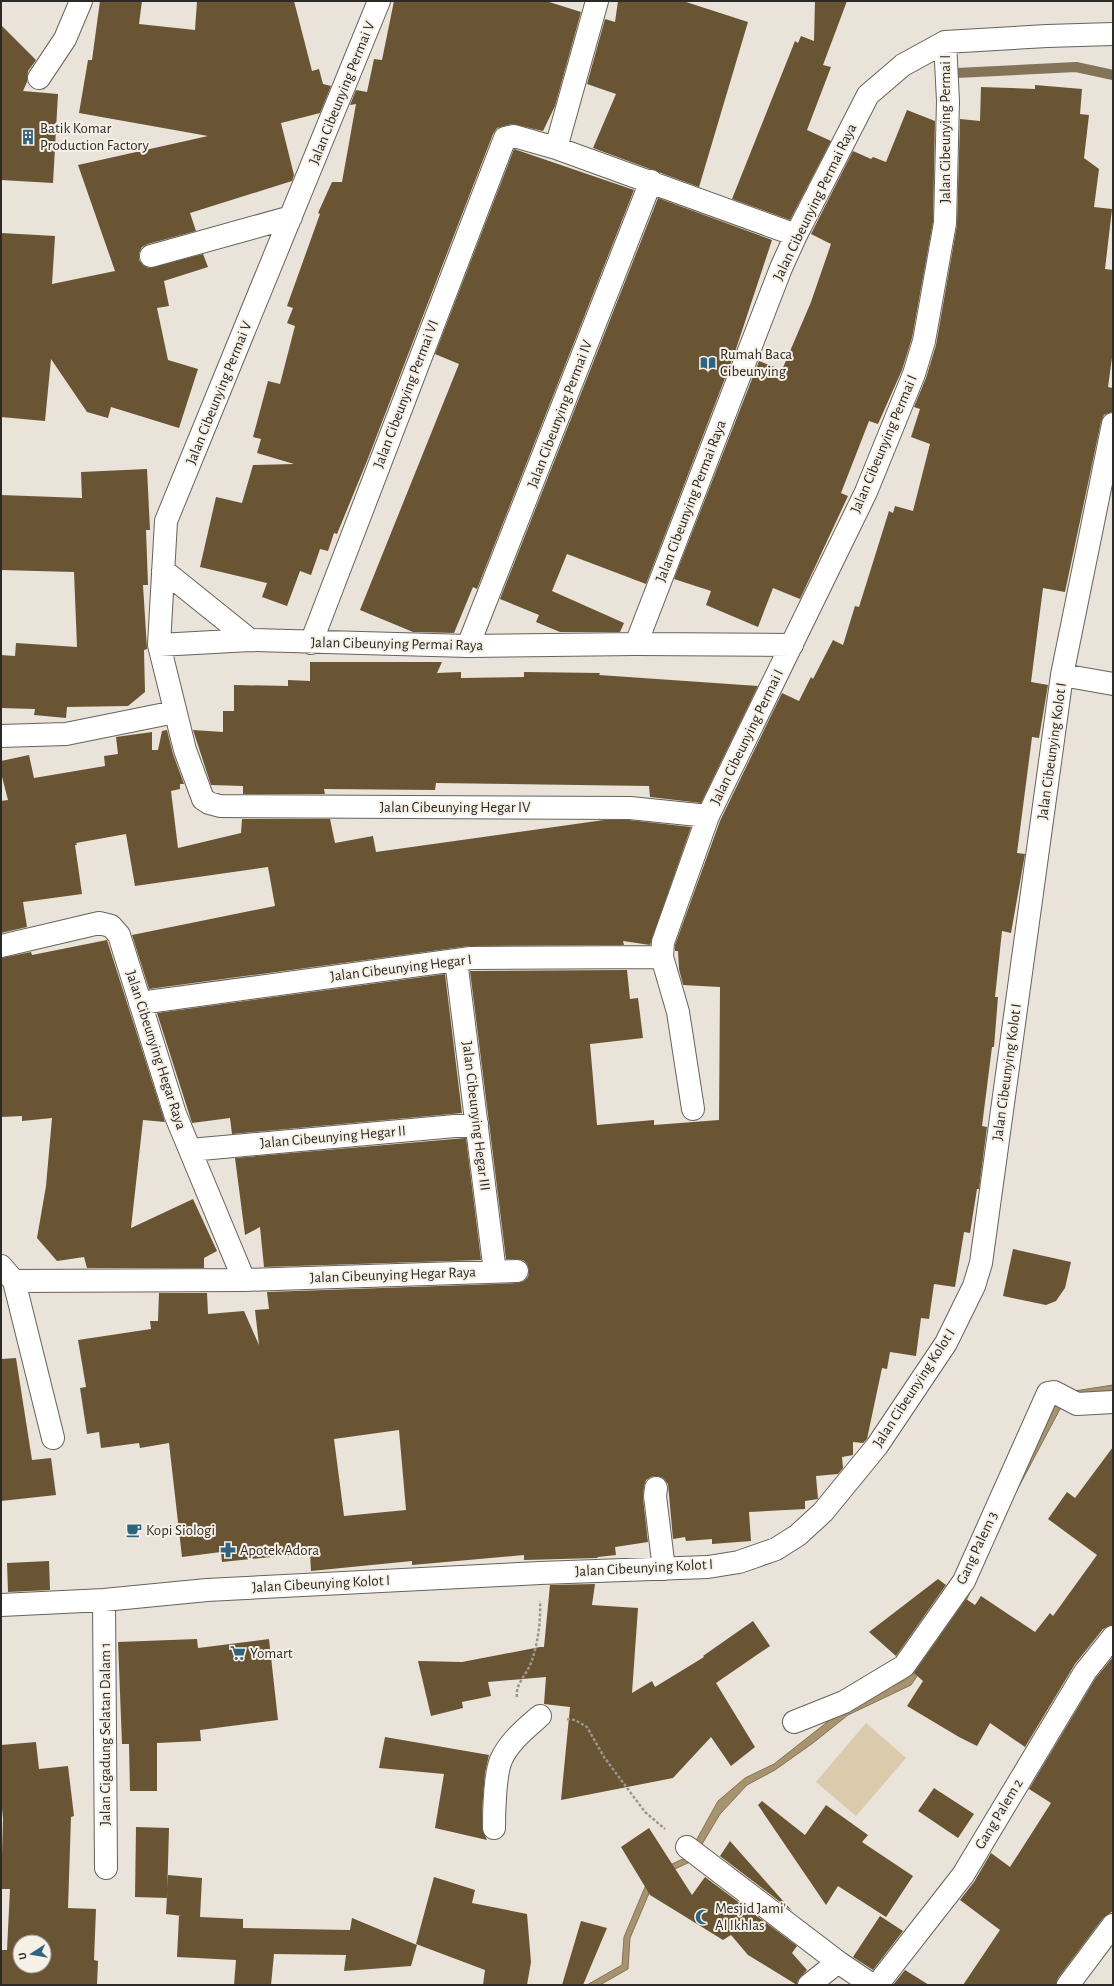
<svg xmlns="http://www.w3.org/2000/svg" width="1114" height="1986" viewBox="0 0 1114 1986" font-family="'Alegreya Sans',sans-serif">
  <rect width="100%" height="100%" fill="#e9e3da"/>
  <!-- green -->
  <path fill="#dccaac" d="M 866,1723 L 906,1758 L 856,1816 L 816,1782 Z"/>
  <!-- water -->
  <path fill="#a8936f" stroke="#837459" d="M 1113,1385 L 1113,1396 L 1078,1400 L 1060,1409 L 1016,1492 L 961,1612 L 911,1685 L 848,1715 L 813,1743 L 775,1770 L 747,1785 L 720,1814 L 692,1861 L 660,1876 L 650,1891 L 630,1938 L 628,1969 L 600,1985 L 587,1985 L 622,1965 L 624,1937 L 645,1887 L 657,1871 L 687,1857 L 718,1801 L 745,1778 L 774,1764 L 845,1708 L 907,1679 L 955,1607 L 1057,1396 L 1074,1391 Z"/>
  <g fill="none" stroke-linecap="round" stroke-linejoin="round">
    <!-- stream -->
    <path stroke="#837459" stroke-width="10" d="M 956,73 L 1076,67 L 1113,75"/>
  </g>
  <!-- building -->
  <path fill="#695533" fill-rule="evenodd" d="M 100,1 L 142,1 L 139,24 L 195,30 L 197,1 L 294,1 L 312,71 L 319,69 L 323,84 L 331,86 L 320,113 L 281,123 L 294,175 L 292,181 L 190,213 L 196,231 L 148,244 L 142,247 L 139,253 L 139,260 L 143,265 L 148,268 L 203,254 L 208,267 L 164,281 L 169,306 L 157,308 L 168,360 L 198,369 L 179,428 L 111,407 L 108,418 L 87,412 L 51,359 L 45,421 L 1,417 L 1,233 L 55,236 L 52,284 L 115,271 L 78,165 L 208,136 L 79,113 L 88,60 L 92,60 Z
    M 394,1 L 546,1 L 581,12 L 555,106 L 543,131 L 512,124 L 497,128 L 493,134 L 367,461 L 337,534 L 334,533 L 328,551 L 320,549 L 311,575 L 300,571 L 287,606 L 262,597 L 267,583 L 200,567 L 216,497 L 242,503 L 253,465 L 294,464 L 257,453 L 261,439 L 253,437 L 268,381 L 280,384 L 295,326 L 287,323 L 293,308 L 287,306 L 320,214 L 318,213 L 332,182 L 342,182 L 356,104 L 350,105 L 356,90 L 367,92 L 374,59 L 382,60 Z
    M 618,1 L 683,1 L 748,22 L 699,187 L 593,148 L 616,94 L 587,84 L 605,19 L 615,22 Z
    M 815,1 L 847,1 L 823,65 L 831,67 L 807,130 L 831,141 L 790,220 L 732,199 L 795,41 L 798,43 L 801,36 L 814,41 Z
    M 1,25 L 36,60 L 28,71 L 27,82 L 23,91 L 58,94 L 53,183 L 1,180 Z
    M 1035,85 L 1082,89 L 1080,114 L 1089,115 L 1084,158 L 1099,169 L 1094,207 L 1112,209 L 1105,269 L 1113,270 L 1113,350 L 1108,387 L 1113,388 L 1113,404 L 1112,412 L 1104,415 L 1101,422 L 1065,592 L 1043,588 L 1031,682 L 1048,685 L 1039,738 L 1032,737 L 1017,853 L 1025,854 L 1011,933 L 1002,931 L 995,997 L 998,997 L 994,1047 L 992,1047 L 982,1126 L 987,1127 L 979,1189 L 977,1189 L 970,1233 L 964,1232 L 955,1287 L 934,1284 L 929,1319 L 921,1318 L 916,1356 L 890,1352 L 887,1369 L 882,1368 L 867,1439 L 863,1443 L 853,1442 L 853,1455 L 842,1457 L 843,1468 L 838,1474 L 816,1476 L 818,1499 L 805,1501 L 805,1509 L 749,1512 L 751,1541 L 712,1544 L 712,1539 L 686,1541 L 685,1537 L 673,1539 L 668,1484 L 663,1478 L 657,1476 L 651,1477 L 646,1480 L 644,1486 L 643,1498 L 648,1542 L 615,1547 L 616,1555 L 598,1557 L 597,1558 L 524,1560 L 524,1555 L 412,1565 L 412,1561 L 311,1571 L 310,1553 L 222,1562 L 221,1552 L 182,1557 L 169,1443 L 140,1448 L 139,1443 L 101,1448 L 99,1432 L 87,1434 L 80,1388 L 86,1387 L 78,1340 L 151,1329 L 150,1321 L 158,1321 L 159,1293 L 207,1293 L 208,1314 L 244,1311 L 259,1345 L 255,1310 L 269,1309 L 267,1292 L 496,1284 L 517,1283 L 524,1281 L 528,1277 L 529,1271 L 527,1264 L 523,1260 L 506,1259 L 470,971 L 627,970 L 630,999 L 638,998 L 643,1038 L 590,1044 L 597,1125 L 654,1120 L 654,1125 L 719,1120 L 720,987 L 683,985 L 679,969 L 678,951 L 675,951 L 675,945 L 720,821 L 782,693 L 799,701 L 811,677 L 813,679 L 833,640 L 843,645 L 855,606 L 859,607 L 889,511 L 893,513 L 895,506 L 913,511 L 930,444 L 911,437 L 920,409 L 914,407 L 926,378 L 936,345 L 957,225 L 960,119 L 980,121 L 981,87 L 1035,89 ZM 399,1430 L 406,1510 L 344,1516 L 334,1439 Z
    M 907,110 L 935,121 L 933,222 L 912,338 L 902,370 L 878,424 L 869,421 L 841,493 L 848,496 L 800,599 L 773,588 L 758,627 L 706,605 L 711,591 L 674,579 L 759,361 L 782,370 L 811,302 L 831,244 L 811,234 L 853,151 L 871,159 L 873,157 L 886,162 Z
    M 514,149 L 634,190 L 477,589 L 473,587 L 454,633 L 413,632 L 360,610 L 459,364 L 435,354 Z
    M 658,198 L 772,240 L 735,352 L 646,584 L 567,554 L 552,591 L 624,623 L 620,632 L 560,632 L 536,622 L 539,615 L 500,599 Z
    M 147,469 L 150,530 L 146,530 L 148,585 L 143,585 L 147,649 L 144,650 L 145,692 L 128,706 L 67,707 L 66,718 L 34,715 L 35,709 L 1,708 L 1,655 L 15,656 L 16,643 L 77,647 L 74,572 L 1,570 L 1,495 L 82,498 L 81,472 Z
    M 310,662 L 442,662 L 437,673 L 461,672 L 461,678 L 524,677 L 524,672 L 600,673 L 599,675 L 758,686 L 701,803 L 650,797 L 649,786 L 436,783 L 435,790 L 324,789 L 325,794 L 243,794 L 243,786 L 211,785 L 193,730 L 223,732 L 223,711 L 234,711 L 234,685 L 288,686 L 288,680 L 310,681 Z
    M 167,730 L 173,754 L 184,784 L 180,784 L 180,789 L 171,791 L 178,848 L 241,833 L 242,819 L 330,819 L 335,843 L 373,836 L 376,852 L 604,820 L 629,820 L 691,827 L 650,945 L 623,941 L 624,945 L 469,946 L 149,989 L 132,935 L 275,906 L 268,867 L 135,886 L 126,834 L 76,843 L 77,845 L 75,845 L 82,894 L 23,902 L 27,927 L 1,933 L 1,801 L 8,800 L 1,773 L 1,761 L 29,755 L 34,778 L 105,766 L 104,756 L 118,754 L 116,737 L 152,732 L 152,750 L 158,750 L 162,731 Z
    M 107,940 L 165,1122 L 143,1120 L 131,1228 L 193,1199 L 217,1251 L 204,1258 L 204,1268 L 87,1268 L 84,1257 L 57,1261 L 37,1238 L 46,1186 L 52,1118 L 22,1121 L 22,1116 L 1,1117 L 1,958 L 31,952 L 32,955 Z
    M 445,974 L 462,1113 L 232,1134 L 230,1118 L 192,1123 L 157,1013 Z
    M 466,1138 L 481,1260 L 264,1267 L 260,1227 L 245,1235 L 235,1158 Z
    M 1013,1249 L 1071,1262 L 1065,1288 L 1056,1301 L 1046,1305 L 1003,1296 Z
    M 16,1358 L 32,1460 L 51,1458 L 56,1495 L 1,1501 L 1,1359 Z
    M 1113,1447 L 1113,1625 L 1103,1629 L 1075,1664 L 1025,1747 L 990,1723 L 977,1746 L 959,1737 L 907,1706 L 923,1681 L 914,1673 L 966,1599 L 975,1605 L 981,1596 L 1035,1632 L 1050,1613 L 1053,1616 L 1097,1555 L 1048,1519 L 1067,1492 L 1075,1498 Z
    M 49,1561 L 50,1590 L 8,1592 L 7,1563 Z
    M 938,1579 L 946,1585 L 896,1656 L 869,1632 Z
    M 595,1584 L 592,1605 L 638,1608 L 632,1693 L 652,1681 L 655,1687 L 704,1657 L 703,1656 L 753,1621 L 770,1646 L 716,1683 L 755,1747 L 731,1766 L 711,1737 L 673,1778 L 561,1800 L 570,1707 L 544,1704 L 546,1677 L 488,1682 L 491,1696 L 462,1702 L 463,1708 L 431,1716 L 418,1661 L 462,1662 L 540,1647 L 544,1647 L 550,1585 Z
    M 197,1639 L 198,1648 L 269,1639 L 278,1720 L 200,1730 L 201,1741 L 157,1743 L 157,1791 L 130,1791 L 129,1744 L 122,1744 L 118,1642 Z
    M 1113,1657 L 1113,1911 L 1103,1918 L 1058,1978 L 1056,1985 L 963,1985 L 1000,1930 L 960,1900 L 974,1882 L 991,1853 L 1010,1867 L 1051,1803 L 1029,1789 L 1095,1679 Z
    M 385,1737 L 489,1755 L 485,1773 L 482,1812 L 482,1828 L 487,1840 L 435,1828 L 444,1774 L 379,1768 Z
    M 36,1742 L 39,1769 L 68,1766 L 74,1816 L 71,1817 L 68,1908 L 96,1909 L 94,1960 L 98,1961 L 97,1985 L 1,1985 L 1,1950 L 7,1950 L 10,1889 L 1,1889 L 3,1819 L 1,1798 L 1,1745 ZM 20,1942 L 44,1942 L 44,1966 L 20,1966 Z
    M 934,1788 L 974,1814 L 958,1838 L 918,1811 Z
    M 762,1801 L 805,1835 L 826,1805 L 868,1835 L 862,1842 L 913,1876 L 886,1917 L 838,1886 L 826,1905 L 758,1805 Z
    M 136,1827 L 169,1828 L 167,1898 L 135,1897 Z
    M 649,1828 L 692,1895 L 705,1877 L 797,1946 L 792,1953 L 807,1970 L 798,1980 L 797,1985 L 748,1955 L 731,1935 L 723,1940 L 650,1895 L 621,1847 Z
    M 730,1841 L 792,1911 L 720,1856 Z
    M 168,1875 L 202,1878 L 200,1917 L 243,1919 L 243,1928 L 350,1930 L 352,1918 L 417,1945 L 411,1966 L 344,1971 L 346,1955 L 274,1954 L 271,1985 L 234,1985 L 236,1960 L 177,1957 L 179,1916 L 182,1916 L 166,1914 Z
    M 434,1877 L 475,1890 L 472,1903 L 527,1914 L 531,1962 L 527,1985 L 483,1985 L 485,1970 L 416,1944 Z
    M 880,1916 L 903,1931 L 873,1970 L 853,1957 Z
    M 581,1921 L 607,1928 L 583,1985 L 562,1985 Z
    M 905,1970 L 929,1985 L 893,1985 Z"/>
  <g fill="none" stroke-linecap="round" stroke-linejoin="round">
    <defs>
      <path id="minor" d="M 379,1 L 166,521 L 159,645 L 185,750 L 203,799 L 209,803 L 220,806 L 630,808 L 708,816
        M 39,78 L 65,39 L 81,1
        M 556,148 L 597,1
        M 151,256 L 291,217
        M 163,570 L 250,640
        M 311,643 L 505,138 L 514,136 L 556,148 L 796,235
        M 636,644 L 781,268 L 796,235 L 868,95 L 903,65 L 945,42 L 1047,36 L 1113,34
        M 159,645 L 250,640 L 468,646 L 636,644 L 792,645
        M 468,646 L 651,181
        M 1062,675 L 1113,684
        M 1,736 L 66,734 L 175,712
        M 1,946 L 99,923 L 111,926 L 119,935 L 175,1114 L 244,1280
        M 456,960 L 495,1272
        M 140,1003 L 471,958 L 662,957
        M 693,1109 L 678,1012 L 662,957 L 663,942 L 708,816 L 866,492 L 914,374 L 924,341 L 945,223 L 948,101 L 945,42
        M 190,1150 L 477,1124
        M 1,1266 L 14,1281 L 53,1438
        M 14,1281 L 244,1280 L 517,1271
        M 656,1488 L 655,1496 L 664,1569
        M 104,1600 L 106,1868
        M 1,1605 L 104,1600 L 207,1590 L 540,1573 L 708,1567 L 739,1562 L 776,1549 L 798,1535 L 823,1512 L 877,1446 L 946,1343 L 974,1286 L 981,1263 L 1062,675 L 1113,424
        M 794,1722 L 844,1702 L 904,1666 L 964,1581 L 1048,1393 L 1054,1392 L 1077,1404 L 1113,1402
        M 494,1828 C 494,1812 495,1774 501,1760 C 509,1742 525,1729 540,1716
        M 687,1847 L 838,1962 L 872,1985
        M 809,1985 L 838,1962
        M 877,1985 L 963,1875 L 1085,1672 L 1113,1637
        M 1068,1985 L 1113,1925"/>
    </defs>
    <!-- minor casing -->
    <use href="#minor" stroke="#67625a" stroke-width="24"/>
    <!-- path -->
    <path stroke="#9b9790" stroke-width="2.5" stroke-dasharray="3 2" stroke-linecap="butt" d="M 517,1697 C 515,1683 528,1674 532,1660 C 538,1643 541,1620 540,1601
      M 567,1719 L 575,1720 L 587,1727 L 604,1757 L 645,1812 L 665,1829"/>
    <!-- minor -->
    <use href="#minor" stroke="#fff" stroke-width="22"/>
  </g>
  <!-- icons -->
  <defs>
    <symbol id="building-bare" viewBox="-9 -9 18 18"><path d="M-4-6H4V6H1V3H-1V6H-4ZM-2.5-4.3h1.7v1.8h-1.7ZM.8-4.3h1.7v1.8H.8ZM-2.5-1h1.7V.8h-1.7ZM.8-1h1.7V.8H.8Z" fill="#2e6480" stroke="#f6f0e7" stroke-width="2.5" paint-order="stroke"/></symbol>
    <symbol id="library-bare" viewBox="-9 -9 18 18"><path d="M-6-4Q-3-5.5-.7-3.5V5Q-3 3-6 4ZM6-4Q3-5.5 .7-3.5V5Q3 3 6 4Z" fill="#2e6480" stroke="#f6f0e7" stroke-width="2.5" paint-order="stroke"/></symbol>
    <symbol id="cafe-bare" viewBox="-9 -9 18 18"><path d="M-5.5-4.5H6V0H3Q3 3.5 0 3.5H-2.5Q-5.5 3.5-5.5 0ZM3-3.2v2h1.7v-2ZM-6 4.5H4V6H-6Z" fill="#2e6480" stroke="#f6f0e7" stroke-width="2.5" paint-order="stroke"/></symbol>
    <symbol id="pharmacy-bare" viewBox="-9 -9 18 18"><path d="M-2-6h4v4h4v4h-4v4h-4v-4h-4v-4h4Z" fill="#2e6480" stroke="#f6f0e7" stroke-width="2.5" paint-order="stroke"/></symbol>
    <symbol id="supermarket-bare" viewBox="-9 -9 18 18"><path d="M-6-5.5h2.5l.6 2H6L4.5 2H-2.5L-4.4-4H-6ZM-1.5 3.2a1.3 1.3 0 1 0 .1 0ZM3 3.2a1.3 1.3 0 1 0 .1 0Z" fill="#2e6480" stroke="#f6f0e7" stroke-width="2.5" paint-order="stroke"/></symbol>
    <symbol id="mosque-bare" viewBox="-9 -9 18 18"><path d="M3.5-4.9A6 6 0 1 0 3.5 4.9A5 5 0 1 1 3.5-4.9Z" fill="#2e6480" stroke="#f6f0e7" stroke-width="2.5" paint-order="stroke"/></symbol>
  </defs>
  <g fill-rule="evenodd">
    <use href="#building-bare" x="17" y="126" width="22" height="22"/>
    <use href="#library-bare" x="697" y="352" width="22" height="22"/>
    <use href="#cafe-bare" x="123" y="1519" width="22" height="22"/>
    <use href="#pharmacy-bare" x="217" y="1539" width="22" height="22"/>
    <use href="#supermarket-bare" x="227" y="1642" width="22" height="22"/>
    <use href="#mosque-bare" x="692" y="1906" width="22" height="22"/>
  </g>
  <g text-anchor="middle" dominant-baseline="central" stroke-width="4" stroke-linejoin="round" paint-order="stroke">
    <!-- street labels -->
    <g font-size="15" fill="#2c2a27" stroke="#f6f0e7">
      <text transform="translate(342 93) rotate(-68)">Jalan Cibeunying Permai V</text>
      <text transform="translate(945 129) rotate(-90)">Jalan Cibeunying Permai I</text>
      <text transform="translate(815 202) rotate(-64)">Jalan Cibeunying Permai Raya</text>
      <text transform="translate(219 393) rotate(-68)">Jalan Cibeunying Permai V</text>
      <text transform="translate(406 394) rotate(-69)">Jalan Cibeunying Permai VI</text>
      <text transform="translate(560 414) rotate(-69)">Jalan Cibeunying Permai IV</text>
      <text transform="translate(884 444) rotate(-67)">Jalan Cibeunying Permai I</text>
      <text transform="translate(691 501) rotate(-69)">Jalan Cibeunying Permai Raya</text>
      <text transform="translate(397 644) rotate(1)">Jalan Cibeunying Permai Raya</text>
      <text transform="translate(747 737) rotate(-64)">Jalan Cibeunying Permai I</text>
      <text transform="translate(1052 751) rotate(-82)">Jalan Cibeunying Kolot I</text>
      <text x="455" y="807">Jalan Cibeunying Hegar IV</text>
      <text transform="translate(401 968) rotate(-7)">Jalan Cibeunying Hegar I</text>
      <text transform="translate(156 1050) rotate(72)">Jalan Cibeunying Hegar Raya</text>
      <text transform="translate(1007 1072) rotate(-82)">Jalan Cibeunying Kolot I</text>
      <text transform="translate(476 1116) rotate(83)">Jalan Cibeunying Hegar III</text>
      <text transform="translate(333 1137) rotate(-5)">Jalan Cibeunying Hegar II</text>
      <text transform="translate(393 1275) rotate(-2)">Jalan Cibeunying Hegar Raya</text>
      <text transform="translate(914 1388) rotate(-57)">Jalan Cibeunying Kolot I</text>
      <text transform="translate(977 1548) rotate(-65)">Gang Palem 3</text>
      <text transform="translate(644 1568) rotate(-3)">Jalan Cibeunying Kolot I</text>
      <text transform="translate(321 1584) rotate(-3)">Jalan Cibeunying Kolot I</text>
      <text transform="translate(105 1734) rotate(-90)">Jalan Cigadung Selatan Dalam 1</text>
      <text transform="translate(999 1814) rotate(-59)">Gang Palem 2</text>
    </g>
    <!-- poi labels -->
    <g font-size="15" fill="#2c2a27" stroke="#f6f0e7" text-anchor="start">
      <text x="40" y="128">Batik Komar<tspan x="40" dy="17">Production Factory</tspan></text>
      <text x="720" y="354">Rumah Baca<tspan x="720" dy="17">Cibeunying</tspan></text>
      <text x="146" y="1530">Kopi Siologi</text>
      <text x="240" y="1550">Apotek Adora</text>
      <text x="250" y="1653">Yomart</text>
      <text x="715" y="1908">Mesjid Jami'<tspan x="715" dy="17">Al Ikhlas</tspan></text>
    </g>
  </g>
  <!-- border -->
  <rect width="1114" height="1986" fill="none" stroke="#2c2a27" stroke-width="4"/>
  <!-- north arrow -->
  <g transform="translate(32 1954) rotate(258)"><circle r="19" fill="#f6f0e7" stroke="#a5a19a"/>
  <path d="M0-3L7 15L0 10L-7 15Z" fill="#2e6480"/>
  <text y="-6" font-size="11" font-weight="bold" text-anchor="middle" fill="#2c2a27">U</text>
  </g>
</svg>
